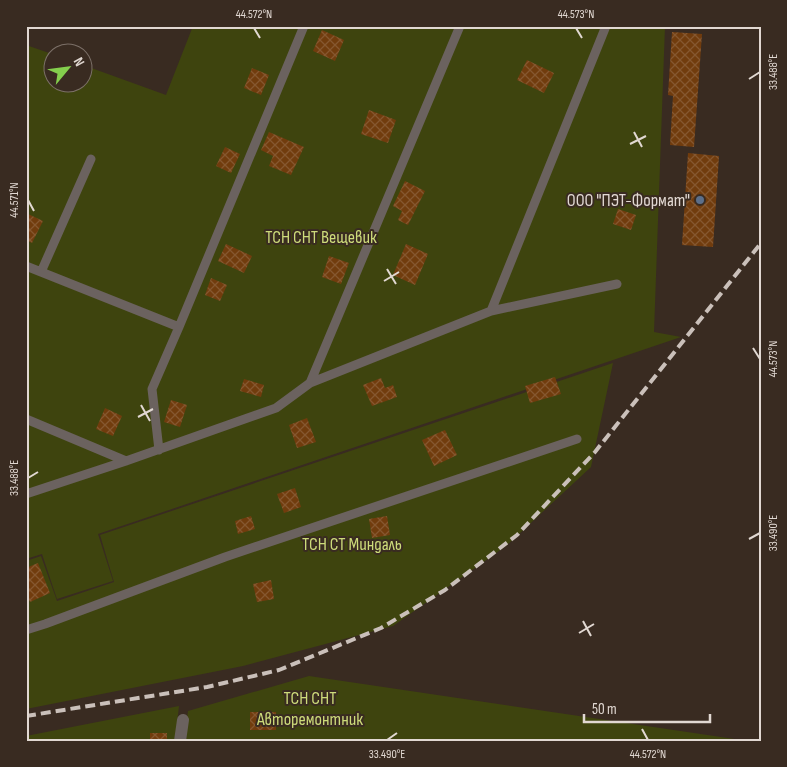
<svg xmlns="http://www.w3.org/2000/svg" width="787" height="767" viewBox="0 0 787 767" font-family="'Sofia Sans Condensed',sans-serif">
  <defs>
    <pattern id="building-cross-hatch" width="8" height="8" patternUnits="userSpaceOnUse" patternTransform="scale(1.25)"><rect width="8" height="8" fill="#713c0d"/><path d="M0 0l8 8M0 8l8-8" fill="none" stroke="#85572f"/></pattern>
  </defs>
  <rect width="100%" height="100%" fill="#392b21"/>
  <!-- garden -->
  <path fill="#3e440e" d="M 193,26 L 665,26 L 654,332 L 681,337 L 98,534 L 113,581 L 57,599 L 42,554 L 26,559 L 26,45 L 52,54 L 52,82 L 82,82 L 83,65 L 166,95 Z
    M 613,363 L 591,467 L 506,546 L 393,626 L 243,666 L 26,709 L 26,561 L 41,556 L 57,601 L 114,582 L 100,535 Z
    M 309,676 L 748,741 L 184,741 L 188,711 Z
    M 179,706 L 175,741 L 26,741 L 26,736 Z"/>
  <!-- building -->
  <path fill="url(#building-cross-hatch)" d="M 322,30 L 344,40 L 335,61 L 313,51 Z
    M 672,32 L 702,34 L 694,147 L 670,145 L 673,96 L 668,95 Z
    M 527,60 L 554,73 L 544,93 L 517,80 Z
    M 252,68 L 269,75 L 261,95 L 244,88 Z
    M 369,110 L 396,120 L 388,143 L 361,134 Z
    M 269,132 L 304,147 L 291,175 L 269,166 L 273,156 L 261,150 Z
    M 225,147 L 240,154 L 231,173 L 216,166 Z
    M 688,153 L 719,156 L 713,247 L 682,245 Z
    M 405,181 L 425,191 L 408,225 L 398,220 L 402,211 L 393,206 Z
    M 618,209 L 636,215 L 631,230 L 613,224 Z
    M 26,213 L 43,221 L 32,243 L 26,240 Z
    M 226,244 L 252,256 L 244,273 L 218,261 Z
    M 406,244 L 428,254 L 415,285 L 393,275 Z
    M 329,256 L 349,263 L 341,284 L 322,277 Z
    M 211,278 L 227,285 L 220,301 L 205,295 Z
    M 555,377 L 561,394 L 530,403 L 525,386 Z
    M 381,378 L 385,388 L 393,385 L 397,397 L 372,406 L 363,385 Z
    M 244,379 L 264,385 L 261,397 L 240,391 Z
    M 171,400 L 187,405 L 180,427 L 164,422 Z
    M 105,408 L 122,416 L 113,436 L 96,429 Z
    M 307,418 L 316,442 L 297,448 L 289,425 Z
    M 445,430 L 457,455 L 434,466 L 422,440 Z
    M 295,488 L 301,507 L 284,513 L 277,494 Z
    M 251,516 L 255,529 L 238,534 L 235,521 Z
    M 387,516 L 390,535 L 372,538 L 369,519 Z
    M 38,563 L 50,593 L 30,602 L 26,593 L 26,568 Z
    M 271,580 L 274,599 L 257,602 L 253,584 Z
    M 250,712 L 276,712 L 276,730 L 250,730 Z
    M 150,733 L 167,733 L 167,741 L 150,741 Z"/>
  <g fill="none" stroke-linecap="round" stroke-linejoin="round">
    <!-- service -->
    <path stroke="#6b625f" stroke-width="9" d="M 26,266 L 179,327
      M 41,272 L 91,159
      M 491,311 L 606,26
      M 310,383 L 460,26
      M 26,419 L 126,461
      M 159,450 L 152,389 L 179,327 L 304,26
      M 26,494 L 126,461 L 276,408 L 310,383 L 491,311 L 617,284
      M 26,630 L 45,624 L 225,557 L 577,439"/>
    <!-- minor -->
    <path stroke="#6b625f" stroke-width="12" d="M 180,741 L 183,720"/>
    <!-- rail -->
    <path stroke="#cac0ba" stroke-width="4" stroke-dasharray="10 5" stroke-linecap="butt" d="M 26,716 L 207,687 L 279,670 L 381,628 L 445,590 L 517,535 L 595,452 L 761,243"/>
  </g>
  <!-- ticks -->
  <path fill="none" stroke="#e1d8d2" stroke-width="2" d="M 254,28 L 260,38M 576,28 L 582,38M 749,79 L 760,72M 634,132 L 642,147M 630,144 L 646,136M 28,200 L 34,211M 387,269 L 396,284M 384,281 L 399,272M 753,348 L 760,359M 141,405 L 150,421M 138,417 L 153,409M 28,478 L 38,472M 749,539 L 760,533M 583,621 L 591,636M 579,633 L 594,624M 642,729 L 648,740M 387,740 L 397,733"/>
  <!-- markers -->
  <circle fill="#5c6f8a" stroke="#392b21" stroke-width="2" cx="700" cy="200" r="5"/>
  <g text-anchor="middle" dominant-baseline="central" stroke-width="4" stroke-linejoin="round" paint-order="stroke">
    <!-- poi labels -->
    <g font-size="18" fill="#e1d8d2" stroke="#392b21" text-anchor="end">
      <text x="690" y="200">ООО "ПЭТ-Формат"</text>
    </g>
    <!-- park labels -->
    <g font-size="18" fill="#cddb7a" stroke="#392b21">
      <text x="321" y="237">ТСН СНТ Вещевик</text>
      <text x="352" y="544">ТСН СТ Миндаль</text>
      <text x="310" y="698">ТСН СНТ<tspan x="310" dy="21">Авторемонтник</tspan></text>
    </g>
  </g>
  <!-- border -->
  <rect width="787" height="767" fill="none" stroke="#392b21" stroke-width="55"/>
  <!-- north arrow -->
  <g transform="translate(68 68) rotate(61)"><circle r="24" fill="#392b21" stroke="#7c7068"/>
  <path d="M0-4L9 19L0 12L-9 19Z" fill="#84cf4d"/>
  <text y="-8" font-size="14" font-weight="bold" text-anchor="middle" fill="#e1d8d2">N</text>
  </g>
  <!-- scale -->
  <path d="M584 714v8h126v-8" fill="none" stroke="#e1d8d2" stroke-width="2.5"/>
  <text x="592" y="714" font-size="15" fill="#e1d8d2" stroke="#392b21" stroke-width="4" paint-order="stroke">50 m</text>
  <rect x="28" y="28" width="732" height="712" fill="none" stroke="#e1d8d2" stroke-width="2"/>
  <g font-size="12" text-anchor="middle" fill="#e1d8d2">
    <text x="254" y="18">44.572°N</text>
    <text x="576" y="18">44.573°N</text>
    <text transform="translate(773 72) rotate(-90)" y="4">33.488°E</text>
    <text transform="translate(14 200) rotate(-90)" y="4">44.571°N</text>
    <text transform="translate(773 359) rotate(-90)" y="4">44.573°N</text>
    <text transform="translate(14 478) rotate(-90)" y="4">33.488°E</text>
    <text transform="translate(773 533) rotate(-90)" y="4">33.490°E</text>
    <text x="387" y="758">33.490°E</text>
    <text x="648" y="758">44.572°N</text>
  </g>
</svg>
